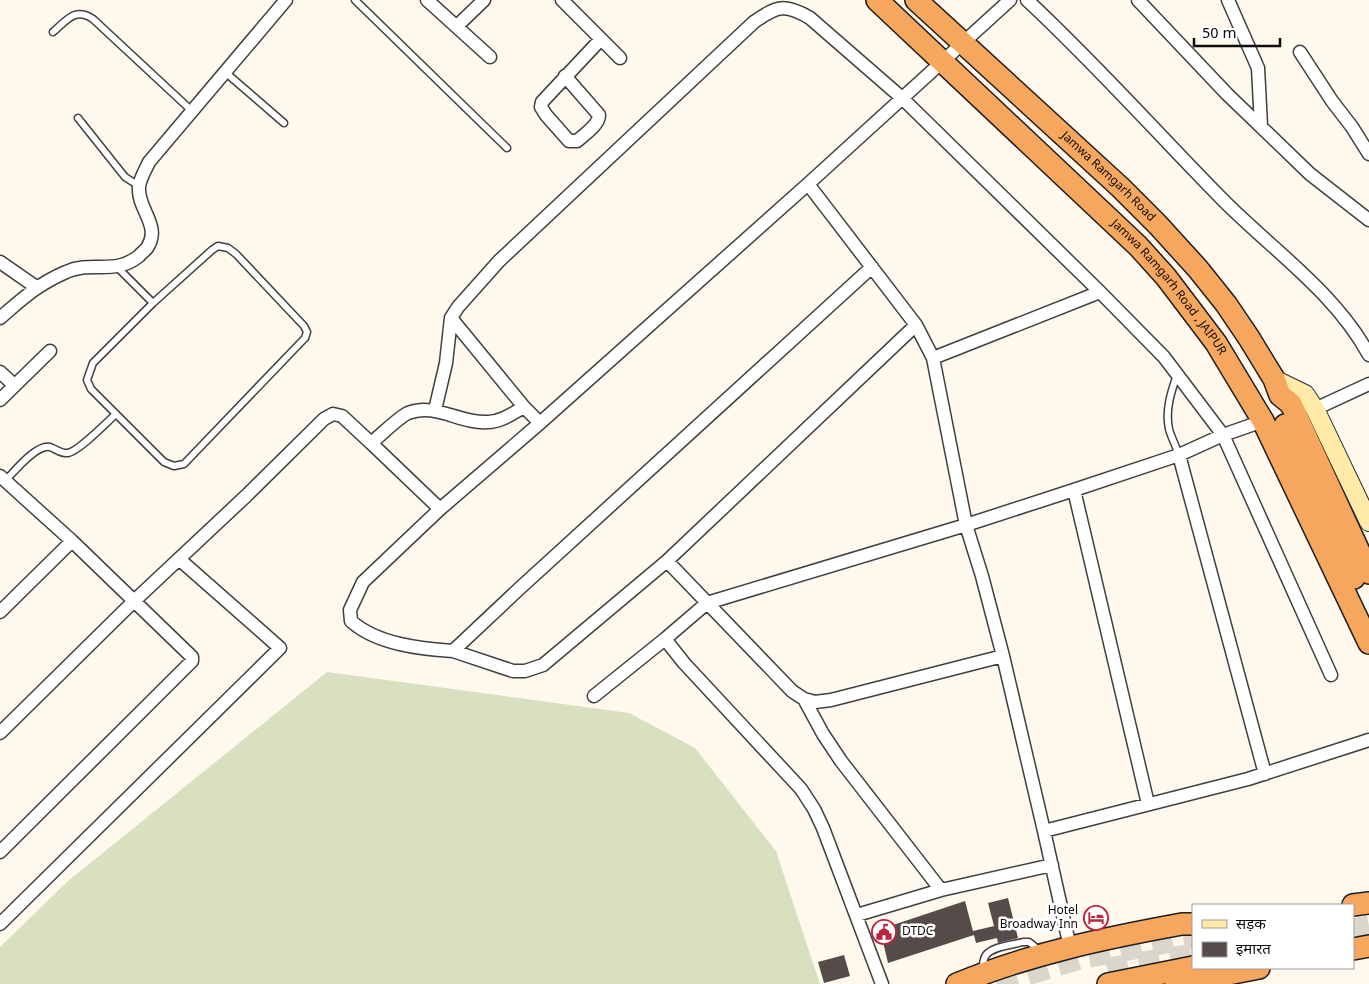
<svg xmlns="http://www.w3.org/2000/svg" width="1369" height="984" viewBox="0 0 1369 984" font-family="Georgia,'Noto Sans Devanagari',serif">
  <rect width="100%" height="100%" fill="#fff9ed"/>
  <!-- cemetery -->
  <path fill="#d9e0bf" d="M 327,672 L 629,713 L 695,748 L 776,851 L 820,984 L 0,984 L 0,947 L 68,881 Z"/>
  <!-- building -->
  <path fill="#554c49" d="M 1008,898 L 1018,938 L 998,943 L 997,938 L 976,943 L 973,931 L 994,926 L 988,903 Z
    M 965,901 L 974,935 L 888,963 L 884,946 L 878,930 Z
    M 844,955 L 850,976 L 824,983 L 818,962 Z"/>
  <g fill="none" stroke-linecap="round" stroke-linejoin="round">
    <!-- trunk-tunnel -->
    <path stroke="#dbd6cb" stroke-width="21" stroke-dasharray="21 11" stroke-linecap="butt" d="M 1353,929 L 1369,926
      M 1107,968 L 1193,954
      M 997,984 L 1080,959 L 1193,938"/>
    <defs>
      <path id="service" d="M 355,0 L 507,148
        M 53,32 C 67,20 75,7 93,19 L 192,111
        M 225,72 L 284,123
        M 78,118 L 125,177 L 139,186
        M 218,246 L 228,248 L 236,254 L 304,326 L 307,332 L 305,338 L 184,464 L 174,466 L 164,462 L 91,389 L 87,380 L 93,363 L 153,303 L 212,250 Z
        M 117,267 L 153,303
        M 1177,375 C 1171,392 1165,410 1169,429 C 1171,437 1176,446 1179,455
        M 5,481 C 14,472 36,444 50,447 C 56,449 61,454 68,453 C 79,451 106,423 116,414
        M 982,970 C 983,965 983,959 986,955 C 993,946 1013,945 1023,942 L 1029,942 L 1039,950"/>
      <path id="minor" d="M 427,0 L 490,57
        M 562,0 L 620,58
        M 1027,0 C 1095,63 1156,132 1221,198 C 1271,249 1334,291 1369,355
        M 1138,0 L 1227,94 L 1310,174 L 1369,220
        M 1228,0 L 1258,68 L 1261,126
        M 457,26 L 484,0
        M 1300,52 L 1332,101 L 1352,127 L 1369,154
        M 565,76 L 599,115 C 599,125 585,134 577,141 L 569,141 L 546,115 L 541,107 L 542,102 L 601,39
        M 808,184 L 916,325 L 933,358 L 966,525 L 982,576 L 1003,656 L 1044,831 L 1070,947
        M 0,262 L 36,287
        M 872,267 L 520,588 L 453,651 C 421,649 376,644 351,621 L 350,610 L 363,582 L 440,509 L 540,423 L 808,184 L 1010,0
        M 0,318 C 22,299 38,284 66,272 C 92,260 114,276 139,256 C 141,253 145,251 147,248 C 162,226 137,209 139,187 C 140,178 146,169 149,162 L 286,0
        M 451,318 L 524,407 L 540,423
        M 933,358 L 1100,292
        M 0,372 L 14,385
        M 0,400 L 50,351
        M 1315,409 L 1369,384
        M 435,410 L 446,363 L 451,318 L 458,307 L 499,261 L 754,22 C 777,6 785,3 810,18 L 902,98 L 1100,292 L 1164,357 L 1223,435 L 1331,675
        M 371,443 L 440,509
        M 1179,455 L 1265,774
        M 0,476 L 72,541 L 192,657 L 192,661 L 0,852
        M 1074,490 L 1148,804
        M 667,561 L 792,691 L 804,699 L 815,702 L 831,700 L 1003,656
        M 0,612 L 72,541
        M 453,651 L 513,671 L 525,671 L 543,665 L 667,561 L 916,325
        M 594,696 L 665,639
        M 804,699 L 823,734 L 841,761 L 941,890
        M 0,733 L 133,602 L 246,496 L 324,419 L 333,414 L 342,416 L 371,443 C 380,436 399,417 408,413 C 435,402 460,424 488,422 C 501,422 513,413 524,407
        M 1044,831 L 1248,779 L 1369,740
        M 857,915 L 941,890 L 1052,865
        M 0,924 L 280,648 L 179,559
        M 882,984 L 823,828 L 814,809 L 801,789 L 684,663 L 665,639 L 707,603 L 966,525 L 1074,490 L 1179,455 L 1223,435 L 1263,421"/>
      <path id="secondary" d="M 1274,379 L 1305,394 L 1315,409 L 1369,522"/>
      <g id="trunk">
        <path id="s1" d="M 877,0 L 1138,246 L 1166,277 L 1216,343 L 1263,421 L 1369,643"/>
        <path id="s2" d="M 916,0 L 1120,187 L 1158,225 L 1198,269 L 1226,304 L 1249,338 L 1274,379 L 1280,395 L 1291,404 L 1369,573"/>
        <path d="M 1285,425 L 1354,578"/>
        <path d="M 1353,905 L 1369,903"/>
        <path d="M 1353,949 L 1369,946"/>
        <path d="M 957,984 C 1029,954 1105,938 1182,924 L 1193,924"/>
        <path d="M 1108,984 L 1193,967"/>
        <path d="M 1176,984 L 1259,968"/>
      </g>
    </defs>
    <!-- service casing -->
    <use href="#service" stroke="#404040" stroke-width="9"/>
    <!-- minor casing -->
    <use href="#minor" stroke="#404040" stroke-width="15"/>
    <!-- secondary casing -->
    <use href="#secondary" stroke="#2f2f2f" stroke-width="20"/>
    <!-- trunk casing -->
    <use href="#trunk" stroke="#1e1e1e" stroke-width="24"/>
    <!-- service -->
    <use href="#service" stroke="#fff" stroke-width="6"/>
    <!-- minor -->
    <use href="#minor" stroke="#fff" stroke-width="12"/>
    <!-- secondary -->
    <use href="#secondary" stroke="#ffeaa8" stroke-width="18"/>
    <!-- trunk -->
    <use href="#trunk" stroke="#f6a65d" stroke-width="21"/>
  </g>
  <!-- icons -->
  <defs>
    <symbol id="hotel-ring" viewBox="-11 -11 22 22"><circle r="9.5" fill="#fff" stroke="#bc2540" stroke-width="1.5"/><path d="M-6-4.5h1.5V1H6V5H4.5V3h-9V5H-6ZM-4 0a1.8 1.8 0 1 1 3.6 0ZM.5 0V-2.5h3Q6-2.5 6 0Z" fill="#bc2540"/></symbol>
    <symbol id="civic-ring" viewBox="-11 -11 22 22"><circle r="9.5" fill="#fff" stroke="#bc2540" stroke-width="1.5"/><path d="M-.6-6.5H3V-4.5H.6V-3L4-1V1h2V6H-6V1h2V-1L-.6-3ZM-1.2 2.5V6h2.4V2.5Z" fill="#bc2540"/></symbol>
  </defs>
  <g fill-rule="evenodd">
    <use href="#hotel-ring" x="1082" y="904" width="28" height="28"/>
    <use href="#civic-ring" x="870" y="918" width="28" height="28"/>
  </g>
  <g text-anchor="middle" dominant-baseline="central" stroke-width="5" stroke-linejoin="round" paint-order="stroke">
    <!-- street labels -->
    <g font-size="12" fill="#0d0d0d" stroke="#fff">
      <text stroke="none"><textPath href="#s2" startOffset="261">Jamwa Ramgarh Road</textPath></text>
      <text stroke="none"><textPath href="#s1" startOffset="410">Jamwa Ramgarh Road , JAIPUR</textPath></text>
    </g>
    <!-- poi labels -->
    <g font-size="12" fill="#0d0d0d" stroke="#fff" text-anchor="end">
      <text x="1078" y="911">Hotel<tspan x="1078" dy="14">Broadway Inn</tspan></text>
      <text x="902" y="932" text-anchor="start">DTDC</text>
    </g>
  </g>
  <!-- legend -->
  <rect x="1192" y="904" width="162" height="65" fill="#ffffff" stroke="#9e9e9e"/>
  <rect x="1202" y="920" width="25" height="8" fill="#ffeaa8" stroke="#9e9e9e"/>
  <text x="1236" y="929" font-size="15" fill="#0d0d0d">सड़क</text>
  <rect x="1202" y="942" width="25" height="15" fill="#554c49" stroke="#9e9e9e"/>
  <text x="1236" y="954" font-size="15" fill="#0d0d0d">इमारत</text>
  <!-- scale -->
  <path d="M1194 38v8h86v-8" fill="none" stroke="#0d0d0d" stroke-width="2.5"/>
  <text x="1202" y="38" font-size="15" fill="#0d0d0d" stroke="#ffffff" stroke-width="4" paint-order="stroke">50 m</text>
</svg>
